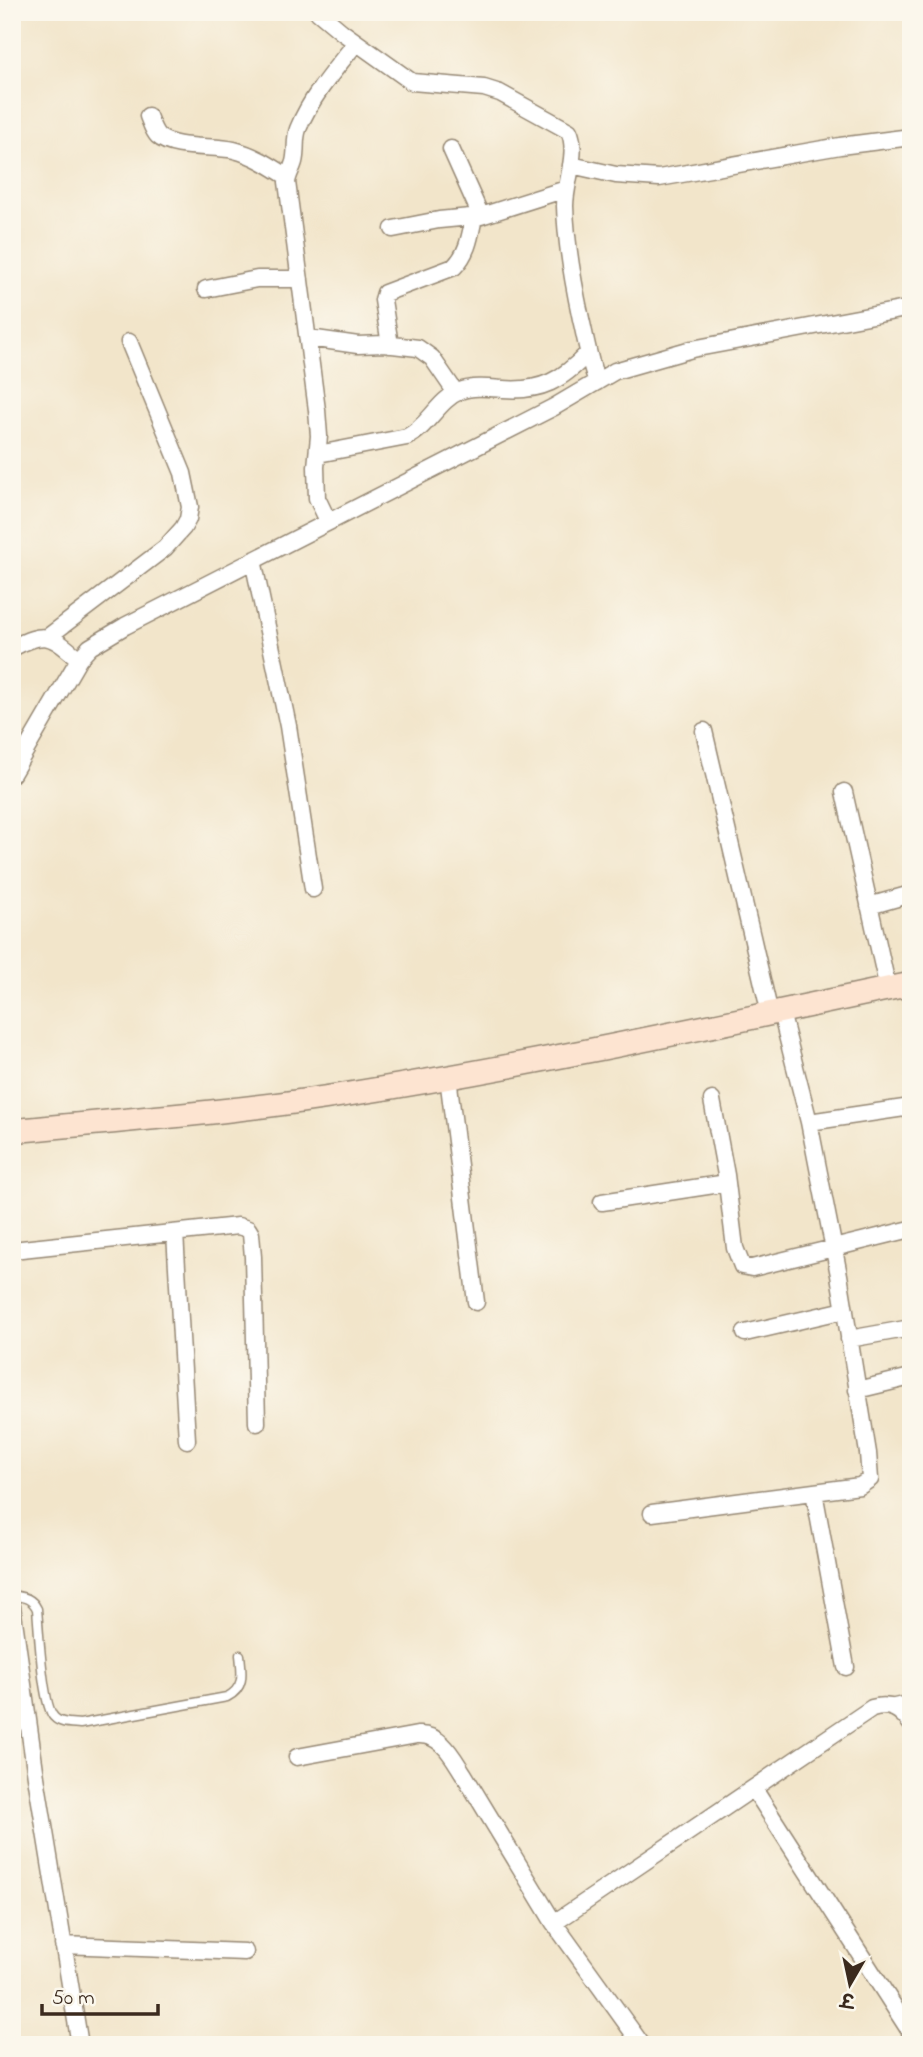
<svg xmlns="http://www.w3.org/2000/svg" width="923" height="2057" viewBox="0 0 923 2057" font-family="'Indie Flower','Playpen Sans Deva',sans-serif">
  <rect width="100%" height="100%" fill="#fbf7ec"/>
  <filter id="ink" filterUnits="userSpaceOnUse"><feTurbulence type="fractalNoise" baseFrequency=".0143" numOctaves="2"/><feDisplacementMap in="SourceGraphic" scale="14" xChannelSelector="R" yChannelSelector="G"/><feConvolveMatrix kernelMatrix="1 2 1 2 8 2 1 2 1" color-interpolation-filters="sRGB"/></filter>
  <filter id="wash" filterUnits="userSpaceOnUse"><feTurbulence type="fractalNoise" baseFrequency=".00686" numOctaves="4" result="noise"/><feDisplacementMap in="SourceGraphic" scale="28" xChannelSelector="R" yChannelSelector="G"/><feGaussianBlur stdDeviation="1.57" result="paint"/><feColorMatrix in="noise" values="0 0 0 0 0 0 0 0 0 0 0 0 0 0 0 0 0 1.4 0 .05"/><feComposite in="paint" operator="in"/></filter>
  <g filter="url(#wash)">
    <rect width="100%" height="100%" fill="#f2e5ca"/>
  </g>
  <g filter="url(#ink)">
    <g fill="none" stroke-linecap="round" stroke-linejoin="round">
      <defs>
        <path id="lane" d="M 12,1595 C 24,1597 32,1598 37,1609 C 39,1629 42,1705 54,1717 C 60,1724 72,1723 80,1724 L 227,1697 C 245,1688 242,1673 240,1655
          M 890,1704 L 911,1699"/>
        <path id="street" d="M 318,12 L 342,32 L 412,82 L 484,88 L 500,93 L 569,131 C 579,152 565,183 565,206 C 566,244 573,282 581,319 C 586,340 589,361 597,382
          M 148,116 C 151,123 153,131 158,136 C 173,150 213,145 234,150 C 254,155 271,166 288,177
          M 451,149 L 481,216
          M 571,165 L 616,175 L 659,178 L 840,146 L 911,137
          M 393,229 L 439,220 L 481,216 L 566,189
          M 206,289 L 257,279 L 300,279
          M 309,338 L 358,345 L 384,344 L 418,348 L 432,358 L 456,393
          M 390,345 L 383,300 L 385,293 L 454,267 C 468,253 470,236 474,217
          M 318,454 L 407,437 C 428,427 438,400 460,391 C 473,386 489,388 503,389 C 542,392 562,380 588,353
          M 328,521 L 317,498 L 316,467 L 319,436 L 317,410 L 287,182 C 288,175 292,169 294,162 C 297,151 294,140 298,129 C 311,97 335,69 356,43
          M 253,560 L 288,726 L 313,889
          M 49,636 L 165,548 L 183,528 L 188,519 L 190,507 L 183,473 L 129,342
          M 12,648 C 46,630 51,635 79,659
          M 704,731 L 770,1014
          M 12,774 L 79,659 L 90,647 L 125,626 L 554,407 L 615,371 L 692,349 L 911,308
          M 844,792 L 888,989
          M 869,906 L 911,894
          M 448,1077 L 476,1302
          M 712,1100 L 726,1175 L 735,1248 L 742,1266 L 752,1268 L 911,1229
          M 809,1122 L 911,1107
          M 602,1202 L 727,1183
          M 175,1233 L 187,1440
          M 12,1250 L 238,1226 L 248,1229 L 251,1234 L 253,1257 L 257,1423
          M 745,1333 L 845,1310
          M 849,1339 L 911,1328
          M 857,1390 L 911,1377
          M 814,1492 L 846,1667
          M 652,1513 L 860,1486 L 870,1479 L 868,1453 L 839,1275 L 809,1122 L 781,1012
          M 12,1606 L 36,1777 L 80,2045
          M 297,1757 L 417,1735 C 441,1733 452,1756 463,1773 L 554,1923 L 642,2045
          M 754,1789 L 911,2033
          M 554,1923 L 872,1708 C 891,1703 900,1709 911,1724
          M 63,1945 L 245,1952"/>
        <path id="secondary" d="M 12,1131 C 124,1120 238,1112 349,1094 C 538,1064 724,1023 911,984"/>
      </defs>
      <!-- lane casing -->
      <use href="#lane" stroke="#968874" stroke-width="11"/>
      <!-- street casing -->
      <use href="#street" stroke="#968874" stroke-width="19"/>
      <!-- secondary casing -->
      <use href="#secondary" stroke="#968874" stroke-width="26"/>
      <!-- lane -->
      <use href="#lane" stroke="#fff" stroke-width="8"/>
      <!-- street -->
      <use href="#street" stroke="#fff" stroke-width="16"/>
      <!-- secondary -->
      <use href="#secondary" stroke="#fde4d1" stroke-width="23"/>
    </g>
  </g>
  <!-- margin -->
  <rect width="923" height="2057" fill="none" stroke="#fbf7ec" stroke-width="42"/>
  <!-- north arrow -->
  <g transform="translate(850 1984) rotate(189)" stroke="#fbf7ec" stroke-width="5" paint-order="stroke">
  <path d="M0-5L12 26L0 18L-12 26Z" fill="#3b2a1e"/>
  <text y="-10" font-size="19" font-weight="bold" text-anchor="middle" fill="#3b2a1e">उ</text>
  </g>
  <!-- scale -->
  <path d="M42 2004v10h116v-10" fill="none" stroke="#3b2a1e" stroke-width="3.5"/>
  <text x="52" y="2004" font-size="21" fill="#3b2a1e" stroke="#fbf7ec" stroke-width="5" paint-order="stroke">50 m</text>
</svg>
